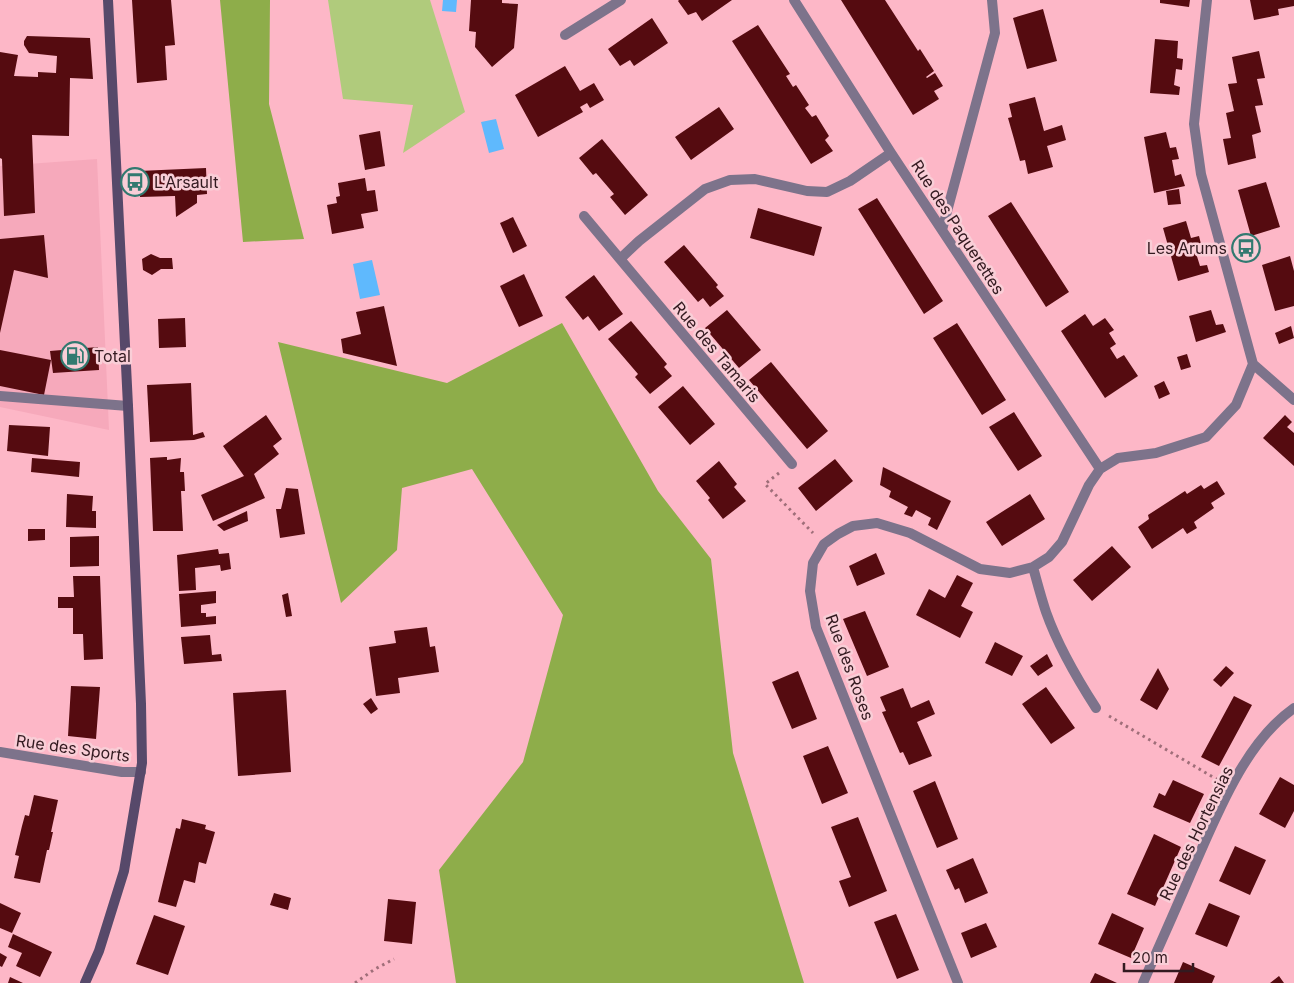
<svg xmlns="http://www.w3.org/2000/svg" width="1294" height="983" viewBox="0 0 1294 983" font-family="Inter,sans-serif">
  <rect width="100%" height="100%" fill="#fdb7c7"/>
  <!-- built -->
  <path fill="#f6a9bb" d="M 97,159 L 109,430 L 0,407 L 0,166 Z"/>
  <!-- green -->
  <path fill="#b0cb7c" d="M 328,0 L 430,0 L 465,112 L 403,153 L 413,105 L 343,99 Z"/>
  <!-- forest -->
  <path fill="#8ead4a" d="M 220,0 L 270,0 L 269,104 L 304,239 L 243,242 Z
    M 562,323 L 658,491 L 711,559 L 733,753 L 804,983 L 456,983 L 439,870 L 523,762 L 563,615 L 472,469 L 402,488 L 397,550 L 341,603 L 278,342 L 447,383 Z"/>
  <!-- water -->
  <path fill="#5fb9fd" d="M 443,0 L 457,0 L 456,12 L 442,11 Z
    M 496,119 L 504,149 L 489,153 L 481,122 Z
    M 372,260 L 380,295 L 360,299 L 353,264 Z"/>
  <!-- building -->
  <path fill="#550b10" d="M 132,0 L 171,0 L 175,45 L 165,46 L 167,80 L 137,83 Z
    M 471,0 L 502,0 L 502,3 L 518,4 L 514,48 L 492,67 L 475,47 L 476,32 L 469,31 Z
    M 679,0 L 732,0 L 702,21 L 696,12 L 688,15 L 678,1 Z
    M 841,0 L 885,0 L 918,51 L 920,49 L 934,71 L 926,77 L 927,78 L 935,73 L 943,86 L 934,91 L 939,99 L 913,115 Z
    M 1160,0 L 1190,0 L 1189,7 L 1160,3 Z
    M 1250,0 L 1294,0 L 1294,6 L 1278,9 L 1279,15 L 1254,20 Z
    M 1043,9 L 1057,61 L 1027,69 L 1013,18 Z
    M 652,18 L 668,43 L 634,66 L 630,60 L 620,66 L 608,49 Z
    M 758,25 L 790,74 L 786,76 L 793,87 L 796,85 L 809,105 L 805,108 L 812,117 L 816,115 L 829,136 L 825,140 L 833,151 L 811,164 L 732,41 Z
    M 27,36 L 90,38 L 93,79 L 70,78 L 69,136 L 32,135 L 35,213 L 4,216 L 2,159 L 0,158 L 0,52 L 18,55 L 14,76 L 38,77 L 38,72 L 56,73 L 57,56 L 29,53 L 24,45 L 24,41 Z
    M 1155,39 L 1178,41 L 1177,58 L 1183,59 L 1182,70 L 1176,69 L 1174,85 L 1180,87 L 1179,95 L 1150,93 Z
    M 1259,51 L 1265,78 L 1257,79 L 1263,105 L 1255,106 L 1261,132 L 1252,135 L 1256,158 L 1228,165 L 1223,139 L 1231,138 L 1226,113 L 1234,111 L 1228,84 L 1237,83 L 1232,57 Z
    M 565,66 L 580,91 L 594,83 L 604,100 L 590,108 L 587,103 L 580,107 L 583,112 L 538,137 L 515,95 Z
    M 1035,97 L 1044,131 L 1062,125 L 1066,140 L 1047,146 L 1053,167 L 1028,174 L 1025,160 L 1020,161 L 1014,139 L 1008,118 L 1012,117 L 1009,104 Z
    M 719,107 L 734,129 L 691,160 L 675,137 Z
    M 380,131 L 385,166 L 365,170 L 359,135 Z
    M 1166,132 L 1170,148 L 1176,147 L 1179,159 L 1172,160 L 1175,176 L 1181,174 L 1185,186 L 1154,193 L 1144,137 Z
    M 602,139 L 648,195 L 625,215 L 610,197 L 614,194 L 596,173 L 593,175 L 579,158 Z
    M 206,168 L 207,194 L 197,195 L 197,203 L 176,217 L 175,196 L 140,197 L 139,171 Z
    M 365,178 L 367,191 L 375,190 L 378,211 L 361,214 L 364,228 L 332,234 L 327,205 L 337,203 L 336,197 L 340,196 L 338,183 Z
    M 1266,182 L 1280,227 L 1251,236 L 1238,190 Z
    M 1179,189 L 1181,204 L 1168,205 L 1166,191 Z
    M 877,198 L 943,301 L 924,314 L 858,209 Z
    M 1011,202 L 1069,292 L 1046,307 L 988,216 Z
    M 758,208 L 822,227 L 814,256 L 750,238 Z
    M 513,217 L 527,246 L 513,253 L 500,223 Z
    M 1186,221 L 1191,238 L 1199,236 L 1202,248 L 1195,250 L 1200,266 L 1207,265 L 1209,272 L 1178,281 L 1163,228 Z
    M 44,235 L 48,278 L 14,270 L 0,333 L 0,239 Z
    M 684,245 L 718,285 L 716,287 L 724,296 L 710,307 L 703,298 L 698,302 L 664,262 Z
    M 151,254 L 160,258 L 172,258 L 173,269 L 161,269 L 152,275 L 143,270 L 142,259 Z
    M 1290,256 L 1294,271 L 1294,306 L 1275,311 L 1262,265 Z
    M 524,274 L 543,316 L 519,327 L 500,286 Z
    M 594,275 L 623,314 L 599,331 L 588,316 L 583,320 L 565,297 Z
    M 384,306 L 397,366 L 343,353 L 341,339 L 361,334 L 356,312 Z
    M 727,310 L 761,350 L 739,368 L 705,328 Z
    M 1211,310 L 1216,325 L 1223,324 L 1226,332 L 1196,342 L 1189,316 Z
    M 1085,314 L 1093,326 L 1105,318 L 1114,330 L 1109,333 L 1116,344 L 1110,348 L 1117,359 L 1124,355 L 1138,376 L 1105,398 L 1061,331 Z
    M 185,318 L 186,347 L 159,348 L 158,319 Z
    M 631,321 L 667,364 L 664,367 L 672,376 L 650,394 L 635,377 L 638,374 L 608,339 Z
    M 957,323 L 1006,400 L 982,415 L 933,338 Z
    M 1291,326 L 1294,338 L 1279,344 L 1275,333 Z
    M 98,347 L 99,370 L 53,373 L 50,351 Z
    M 0,350 L 51,360 L 44,395 L 0,386 Z
    M 1187,354 L 1191,367 L 1181,370 L 1177,357 Z
    M 771,362 L 828,431 L 807,449 L 749,380 Z
    M 1164,381 L 1170,394 L 1159,399 L 1154,386 Z
    M 191,383 L 193,435 L 203,432 L 205,437 L 194,440 L 150,442 L 147,385 Z
    M 683,386 L 715,424 L 690,445 L 658,407 Z
    M 1014,412 L 1042,456 L 1018,471 L 989,427 Z
    M 266,415 L 282,439 L 273,446 L 279,454 L 254,474 L 265,498 L 213,521 L 201,495 L 244,476 L 223,446 Z
    M 1285,415 L 1292,422 L 1287,427 L 1294,433 L 1294,466 L 1263,438 Z
    M 9,425 L 50,427 L 48,456 L 7,451 Z
    M 165,457 L 167,457 L 167,460 L 181,458 L 180,472 L 184,472 L 185,491 L 181,491 L 183,531 L 153,531 L 150,458 Z
    M 32,458 L 80,462 L 79,477 L 31,472 Z
    M 835,459 L 853,481 L 816,511 L 798,488 Z
    M 719,461 L 737,484 L 734,487 L 746,501 L 723,519 L 708,500 L 710,498 L 696,481 Z
    M 883,467 L 951,501 L 937,530 L 928,525 L 931,518 L 916,510 L 912,517 L 904,514 L 908,507 L 889,497 L 891,491 L 880,485 Z
    M 1217,481 L 1225,494 L 1211,503 L 1214,508 L 1194,522 L 1197,528 L 1187,534 L 1183,528 L 1152,549 L 1138,527 L 1149,519 L 1148,515 L 1185,491 L 1187,494 L 1201,485 L 1204,489 Z
    M 286,488 L 298,489 L 305,534 L 280,538 L 276,509 L 281,509 Z
    M 67,494 L 93,496 L 92,511 L 96,511 L 96,528 L 66,527 Z
    M 1030,494 L 1045,519 L 1002,546 L 986,522 Z
    M 247,511 L 248,521 L 224,531 L 217,525 Z
    M 28,529 L 45,529 L 45,540 L 28,541 Z
    M 99,536 L 99,566 L 70,567 L 70,537 Z
    M 1112,546 L 1131,567 L 1092,601 L 1073,580 Z
    M 218,549 L 219,554 L 229,553 L 231,569 L 221,571 L 220,565 L 195,568 L 196,590 L 179,591 L 177,555 Z
    M 876,553 L 885,574 L 857,586 L 849,566 Z
    M 957,575 L 973,583 L 961,606 L 973,612 L 960,638 L 916,615 L 929,589 L 945,598 Z
    M 73,576 L 100,576 L 103,659 L 84,660 L 83,634 L 73,634 L 73,608 L 58,608 L 58,597 L 74,597 Z
    M 216,591 L 216,603 L 201,605 L 201,613 L 206,613 L 206,617 L 216,616 L 216,624 L 181,627 L 179,594 Z
    M 288,593 L 292,616 L 286,617 L 282,595 Z
    M 865,611 L 889,667 L 867,676 L 843,619 Z
    M 427,627 L 430,647 L 435,646 L 439,672 L 398,678 L 400,693 L 376,696 L 369,647 L 396,643 L 394,631 Z
    M 210,635 L 212,655 L 221,654 L 222,661 L 184,664 L 181,637 Z
    M 995,642 L 1023,656 L 1012,676 L 985,663 Z
    M 1047,654 L 1053,666 L 1038,676 L 1030,666 Z
    M 1226,666 L 1234,673 L 1221,687 L 1213,680 Z
    M 1158,668 L 1169,689 L 1157,710 L 1140,700 Z
    M 798,671 L 817,719 L 792,729 L 772,682 Z
    M 71,686 L 100,687 L 96,739 L 68,736 Z
    M 1046,687 L 1075,728 L 1051,744 L 1022,704 Z
    M 903,688 L 911,708 L 929,700 L 935,714 L 917,722 L 932,756 L 909,765 L 903,752 L 900,753 L 882,712 L 886,711 L 880,697 Z
    M 286,690 L 291,772 L 238,776 L 233,693 Z
    M 1234,696 L 1252,705 L 1219,766 L 1201,757 Z
    M 371,698 L 378,709 L 371,714 L 363,704 Z
    M 828,746 L 848,793 L 822,804 L 803,756 Z
    M 1280,777 L 1294,785 L 1294,811 L 1285,828 L 1259,814 Z
    M 1173,780 L 1204,794 L 1190,823 L 1153,807 L 1159,793 L 1165,796 Z
    M 935,781 L 958,839 L 937,848 L 913,791 Z
    M 34,795 L 58,800 L 51,832 L 53,832 L 49,850 L 47,850 L 40,883 L 14,878 L 19,856 L 15,855 L 22,826 L 25,815 L 29,816 Z
    M 858,817 L 887,891 L 849,907 L 839,881 L 851,877 L 831,827 Z
    M 182,819 L 206,825 L 205,829 L 215,832 L 206,864 L 199,862 L 195,883 L 184,880 L 176,907 L 158,902 L 176,828 L 180,829 Z
    M 1154,834 L 1181,847 L 1155,906 L 1127,894 Z
    M 1235,846 L 1266,860 L 1250,895 L 1219,881 Z
    M 973,858 L 988,893 L 965,903 L 959,888 L 955,890 L 946,870 Z
    M 274,893 L 291,898 L 288,910 L 270,905 Z
    M 388,899 L 416,902 L 412,944 L 384,941 Z
    M 0,903 L 21,913 L 12,933 L 0,928 Z
    M 1209,903 L 1240,916 L 1227,947 L 1195,934 Z
    M 1112,913 L 1144,928 L 1131,958 L 1098,944 Z
    M 896,914 L 919,970 L 897,979 L 874,922 Z
    M 154,915 L 185,926 L 168,975 L 136,964 Z
    M 986,923 L 997,947 L 971,958 L 961,933 Z
    M 13,934 L 52,952 L 40,977 L 16,966 L 22,953 L 8,947 Z
    M 0,953 L 7,957 L 2,967 L 0,966 Z
    M 1183,962 L 1215,976 L 1212,983 L 1174,983 Z
    M 1095,973 L 1117,983 L 1090,983 Z
    M 1279,976 L 1284,983 L 1270,983 Z
    M 10,977 L 23,983 L 8,983 Z"/>
  <g fill="none" stroke-linecap="round" stroke-linejoin="round">
    <!-- path -->
    <path stroke="#9f6e79" stroke-width="3" stroke-dasharray="2.5 4" stroke-linecap="butt" d="M 779,473 L 765,484 L 813,533
      M 1109,716 L 1218,780
      M 355,983 L 375,969 L 394,959"/>
    <!-- lane -->
    <path stroke="#7d738b" stroke-width="10" d="M 0,396 L 128,406"/>
    <!-- street -->
    <path stroke="#7d738b" stroke-width="10" d="M 794,0 L 891,153 L 1100,469
      M 565,35 L 621,0
      M 584,216 L 620,259
      M 942,230 L 995,33 L 992,0
      M 1253,364 L 1294,400
      M 792,464 L 620,259 L 639,241 L 705,189 L 730,180 L 755,179 L 807,191 L 827,192 L 850,181 L 891,153
      M 1033,567 C 1037,582 1041,597 1046,612 C 1058,646 1076,677 1096,708
      M 0,752 L 122,772 L 141,772
      M 958,983 L 816,627 L 810,591 L 813,563 L 824,544 L 838,534 L 853,526 L 877,523 L 910,533 L 980,569 L 1010,573 L 1033,567 L 1049,557 L 1062,542 L 1089,485 L 1100,469 L 1118,458 L 1156,453 L 1206,437 L 1236,405 L 1253,364 L 1201,174 L 1194,124 L 1207,0
      M 1143,983 C 1159,946 1176,909 1192,871 C 1216,817 1244,743 1294,708"/>
    <!-- secondary -->
    <path stroke="#57496a" stroke-width="10" d="M 85,983 L 99,951 L 124,871 L 142,763 L 141,704 L 128,406 L 108,0"/>
  </g>
  <!-- icons -->
  <defs>
    <symbol id="bus-ring" viewBox="-11 -11 22 22"><circle r="9.5" fill="#f9ced7" stroke="#327970" stroke-width="1.5"/><path d="M-5-6H5V4H4V6H2V4H-2V6H-4V4H-5ZM-3.5-4V0h7V-4ZM-3.5 1.2v1.5H-2V1.2ZM2 1.2v1.5H3.5V1.2Z" fill="#327970"/></symbol>
    <symbol id="fuel-ring" viewBox="-11 -11 22 22"><circle r="9.5" fill="#f9ced7" stroke="#327970" stroke-width="1.5"/><path d="M-5.5-6h7V0h2V4h1.3V-2.5L3-4.5l.8-.8L6-3V5H2.5V1h-1V6h-7ZM-4.2-4.7v3.2H.2V-4.7Z" fill="#327970"/></symbol>
  </defs>
  <g fill-rule="evenodd">
    <use href="#bus-ring" x="119" y="166" width="32" height="32"/>
    <use href="#bus-ring" x="1230" y="232" width="32" height="32"/>
    <use href="#fuel-ring" x="59" y="340" width="32" height="32"/>
  </g>
  <g text-anchor="middle" dominant-baseline="central" stroke-width="5" stroke-linejoin="round" paint-order="stroke">
    <!-- poi labels -->
    <g font-size="16" fill="#331a20" stroke="#f9ced7" text-anchor="start">
      <text x="154" y="182">L'Arsault</text>
      <text x="1227" y="248" text-anchor="end">Les Arums</text>
      <text x="94" y="356">Total</text>
    </g>
    <!-- street labels -->
    <g font-size="16" fill="#331a20" stroke="#f9ced7">
      <text transform="translate(958 227) rotate(57)">Rue des Paquerettes</text>
      <text transform="translate(717 352) rotate(50)">Rue des Tamaris</text>
      <text transform="translate(850 667) rotate(70)">Rue des Roses</text>
      <text transform="translate(73 748) rotate(8)">Rue des Sports</text>
      <text transform="translate(1196 833) rotate(-64)">Rue des Hortensias</text>
    </g>
  </g>
  <!-- scale -->
  <path d="M1124 963v8h69v-8" fill="none" stroke="#331a20" stroke-width="2.5"/>
  <text x="1132" y="963" font-size="15" fill="#331a20" stroke="#f9ced7" stroke-width="4" paint-order="stroke">20 m</text>
</svg>
